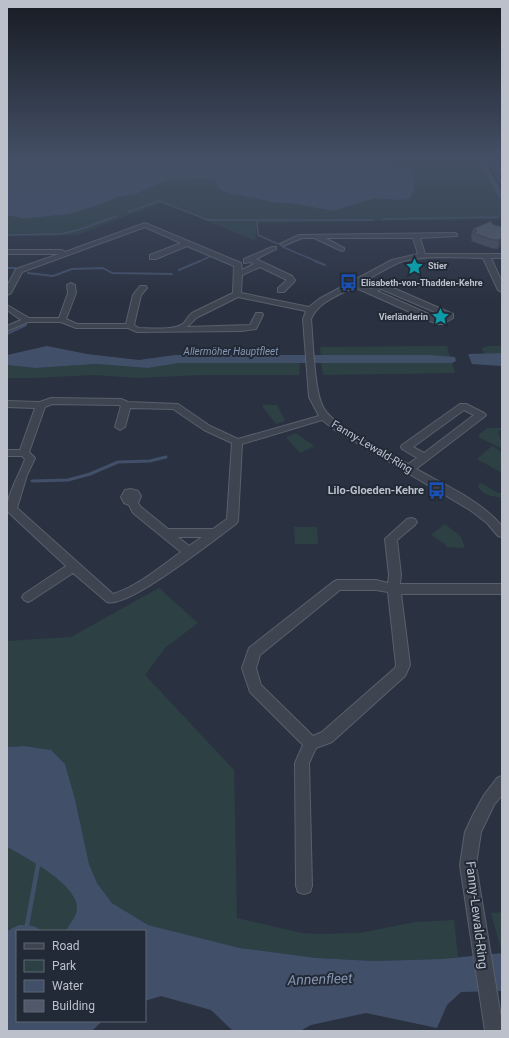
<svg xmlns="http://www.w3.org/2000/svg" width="509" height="1038" viewBox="0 0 509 1038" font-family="Roboto,sans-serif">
  <rect width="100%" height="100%" fill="#2a3241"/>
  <!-- green -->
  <path fill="#2d4044" d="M 393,158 L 480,158 L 502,198 L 502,219 L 257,223 L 255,241 L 163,202 L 77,235 L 7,236 L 7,216 L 18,217 L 22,219 L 69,214 L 99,205 L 118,197 L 136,194 L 167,180 L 174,179 L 205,178 L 278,203 L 290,203 L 333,211 L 376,198 L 399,200 L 404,166 L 391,164 L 386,159 Z
    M 447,346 L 450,357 L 430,355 L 321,356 L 320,347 Z
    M 488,346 L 502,346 L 502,353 L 484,354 L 482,348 Z
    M 300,362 L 299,375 L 202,375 L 137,378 L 94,375 L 34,378 L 7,378 L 7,365 L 35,368 L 96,364 L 148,368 L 179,363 Z
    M 321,362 L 452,363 L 455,373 L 323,375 Z
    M 263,405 L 277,405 L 285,421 L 276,424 L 262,406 Z
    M 488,428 L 502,428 L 498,432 L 502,444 L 500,448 L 479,437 L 478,435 Z
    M 296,433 L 314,446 L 300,453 L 286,437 Z
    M 492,446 L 502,452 L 502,473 L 477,459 Z
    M 481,483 L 498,493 L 502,493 L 502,497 C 493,497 482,495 478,486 Z
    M 445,524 L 461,537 L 465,548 L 446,547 L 445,544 L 431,535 Z
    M 294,527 L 317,527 L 318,544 L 295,544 Z
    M 159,588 L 198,623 L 165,648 L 145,675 L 234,770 L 237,918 L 302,933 L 315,934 L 360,933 L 415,922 L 454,920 L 458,957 L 442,959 L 374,961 L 317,958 L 240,948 L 148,925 L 112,903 L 97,883 L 89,864 L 75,799 L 65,764 L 61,760 L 50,750 L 24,746 L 7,747 L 7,641 L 71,637 Z
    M 7,847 C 25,857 80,885 77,909 C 76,918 69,924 66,931 L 10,929 L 7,931 Z
    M 502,912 L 502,953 L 491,913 Z"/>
  <!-- water -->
  <path fill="#414f69" d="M 7,158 L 393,158 L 386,160 L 391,164 L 408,167 C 414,179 418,186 409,199 L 399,200 L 376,198 L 333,211 L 290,203 L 278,203 L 225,192 L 217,187 L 217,182 L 205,178 L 167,180 L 136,194 L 118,197 L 99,205 L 69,214 L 22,219 L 18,217 L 7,216 Z
    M 47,346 L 87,354 L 139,360 L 175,355 L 430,355 L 455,357 L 456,361 L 452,363 L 179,363 L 148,368 L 96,364 L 35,368 L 7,365 L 7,355 Z
    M 502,353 L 502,366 L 472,364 L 468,354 Z
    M 24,746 L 51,750 L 65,764 L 75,799 L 89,864 L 97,883 L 112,903 L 148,925 L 240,948 L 317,958 L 374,961 L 442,959 L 502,953 L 502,991 L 461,992 L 447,1005 L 437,1028 L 366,1013 L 311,1025 L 300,1031 L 233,1031 L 211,1010 L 161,996 L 145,1001 L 145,931 L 66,931 C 69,924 76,918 77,909 C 79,885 25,857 7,847 L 7,747 Z
    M 19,925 C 27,925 36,925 41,931 L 17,931 L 17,1021 L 102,1021 L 92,1031 L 7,1031 L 7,931 Z"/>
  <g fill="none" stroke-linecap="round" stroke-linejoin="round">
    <!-- stream-far3 -->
    <path stroke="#414f69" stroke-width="1.5" d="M 486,158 L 502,184
      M 128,212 L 159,201 L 208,220 L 373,220
      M 383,219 L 498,217
      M 257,221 L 258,235 L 278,244
      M 7,235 L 61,234 L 78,230 L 117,216
      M 283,247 L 318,262
      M 198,262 L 209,257"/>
    <!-- stream-far2 -->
    <path stroke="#414f69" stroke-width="2" d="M 315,261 L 325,265
      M 7,268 L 15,268
      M 179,270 L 200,261
      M 28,273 L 53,276 L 72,269 L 103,268 L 112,273 L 172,274
      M 7,334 L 26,325"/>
    <!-- stream-far1 -->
    <path stroke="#414f69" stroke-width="3" d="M 32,481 L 68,480 L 90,474 L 118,462 L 150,461 L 166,457"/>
    <!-- stream -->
    <path stroke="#414f69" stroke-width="4.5" d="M 27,925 L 38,865"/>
    <!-- canal -->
    <path fill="#414f69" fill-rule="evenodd" d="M 477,158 L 483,158 L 502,192 L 502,200 L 499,198 Z
      M 489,158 L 495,158 L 502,169 L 502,176 L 500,175 Z"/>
    <defs>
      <path id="minor" d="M 145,223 L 241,263 L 242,270 L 254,264 L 251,262 L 244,263 L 244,259 L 272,247 L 276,247 L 276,249 L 256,259 L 292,276 L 295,280 L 294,282 L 284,292 L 278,292 L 278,288 L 287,280 L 260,267 L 242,275 L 241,293 L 309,307 L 319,299 L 392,260 L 418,254 L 413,238 L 325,238 L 344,248 L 344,250 L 342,251 L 314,238 L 302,238 L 283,246 L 280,244 L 299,235 L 455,233 L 457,234 L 457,236 L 420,238 L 425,254 L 502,254 L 502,258 L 491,258 L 502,282 L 502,292 L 498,290 L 483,258 C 457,258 422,254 398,263 C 385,269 372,277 360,284 L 371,289 L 378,284 L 384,284 L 453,314 L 453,318 L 443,324 L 437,324 L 354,287 C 339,295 318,302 311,319 C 313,340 314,390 323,407 C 332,426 388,453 408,464 L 417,458 L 402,449 L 401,447 L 402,445 L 460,404 L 466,404 L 484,413 L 486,415 L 484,417 L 416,469 C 445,485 480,500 502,526 L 502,537 L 498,536 L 487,523 L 470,510 L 335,430 L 322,420 L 242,444 L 238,521 L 236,524 C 215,539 128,609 107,602 L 73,573 L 32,600 L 28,602 L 24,600 L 22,597 L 24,594 L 66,566 L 7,511 C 7,493 19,476 25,459 L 22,456 L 7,456 L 7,450 L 20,450 L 35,408 L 7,407 L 7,401 L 40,402 L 51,398 L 121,399 L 128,402 L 178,404 L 210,426 L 238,439 L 319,416 L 309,397 L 303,319 L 306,311 L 238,297 L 198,317 C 193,320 191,325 186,327 L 250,325 L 256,313 L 262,313 L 263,315 L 256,329 L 241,331 L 137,332 L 128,328 L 76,328 L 61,322 L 28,322 L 7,331 L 7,326 L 21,320 L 7,310 L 7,305 L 29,318 L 59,318 L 68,293 L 67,285 L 71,283 L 75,285 L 76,293 L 66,319 L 77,324 L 126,324 L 133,295 L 140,286 L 146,286 L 147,288 L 141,295 L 134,325 L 139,328 C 149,328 176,331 184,323 C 187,319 188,316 192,313 L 233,293 L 234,266 L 187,246 L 156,259 L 150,259 L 150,255 L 181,243 L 145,227 L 22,272 L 11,293 L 7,295 L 7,286 L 16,269 L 59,254 L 7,254 L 7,250 L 62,250 L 65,252 ZM 381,289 L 444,316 L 440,319 L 377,291 ZM 52,404 L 119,405 L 121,406 L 115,427 L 120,430 L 125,427 L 130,408 L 173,409 L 204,430 L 232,443 L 227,519 L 213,529 L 168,529 L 141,507 L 138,503 L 141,496 L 138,491 L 131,489 L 125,490 L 121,497 L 124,503 L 129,505 L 133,513 L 181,552 C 160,567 138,586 113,594 L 17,508 L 27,475 L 35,458 L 29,452 L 45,407 ZM 464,410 L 474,415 L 424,453 L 413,447 ZM 178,537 L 202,537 L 189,546 Z
        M 411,518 L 415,519 L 417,522 L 415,525 L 397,540 L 401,575 L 400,584 L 502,584 L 502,594 L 401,594 L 410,665 L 405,676 L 332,742 L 316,748 L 309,763 L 312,886 L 310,892 L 304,894 L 298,892 L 296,886 L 295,763 L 303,745 L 250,692 L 242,668 L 249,648 L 333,582 L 337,580 L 376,580 L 388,583 L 389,575 L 385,539 L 407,519 ZM 340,590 L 376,590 L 388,592 L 396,665 L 395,668 L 322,732 L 313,736 L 261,685 L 256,668 L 260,655 Z
        M 502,776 L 502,795 L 494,805 L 481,832 L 476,865 L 502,1023 L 502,1031 L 485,1031 L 460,865 L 465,832 L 473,815 L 484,795 L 497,778 Z"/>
    </defs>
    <!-- minor casing -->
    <use href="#minor" stroke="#59606c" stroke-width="2"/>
    <!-- minor -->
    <use href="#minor" fill="#3e4551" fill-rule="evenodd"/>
  </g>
  <!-- wall -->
  <path fill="#454d5b" d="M 492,224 L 502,227 L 502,245 L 497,249 L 491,248 L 471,241 L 472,238 L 471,237 L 473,229 Z"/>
  <!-- shaded-wall -->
  <path fill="#383e4a" d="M 502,238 L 502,245 L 497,249 L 499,240 Z"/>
  <!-- building -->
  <path fill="#50596a" stroke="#383e4a" d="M 491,221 L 492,224 L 502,227 L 502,238 L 499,240 L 493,240 L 473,233 L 477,231 L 473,229 Z"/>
  <!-- sky -->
  <linearGradient id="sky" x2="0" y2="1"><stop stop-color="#171c24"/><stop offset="0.52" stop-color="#444f65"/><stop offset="1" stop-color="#444f65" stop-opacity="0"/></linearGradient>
  <rect width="509" height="303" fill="url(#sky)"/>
  <!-- icons -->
  <defs>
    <symbol id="sight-bare" viewBox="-9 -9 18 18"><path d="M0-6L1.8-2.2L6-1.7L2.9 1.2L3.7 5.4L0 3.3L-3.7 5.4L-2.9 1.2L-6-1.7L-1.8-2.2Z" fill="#0f9aa8" stroke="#222a37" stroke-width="2.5" paint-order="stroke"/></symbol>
    <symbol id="bus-bare" viewBox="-9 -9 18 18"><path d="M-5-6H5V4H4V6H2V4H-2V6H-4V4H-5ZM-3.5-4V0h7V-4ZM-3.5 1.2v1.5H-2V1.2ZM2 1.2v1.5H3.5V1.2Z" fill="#1a4fb4" stroke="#222a37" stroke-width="2.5" paint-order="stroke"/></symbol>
  </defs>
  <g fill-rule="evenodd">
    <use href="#sight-bare" x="402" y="254" width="25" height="25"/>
    <use href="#bus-bare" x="336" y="270" width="25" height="25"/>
    <use href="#sight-bare" x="428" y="304" width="25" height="25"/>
    <use href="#bus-bare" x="424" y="478" width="25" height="25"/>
  </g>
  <g text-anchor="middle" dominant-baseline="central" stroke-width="4" stroke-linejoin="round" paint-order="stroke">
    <!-- far-poi labels -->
    <g font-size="9" font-weight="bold" fill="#bbc0cb" stroke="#222a37" text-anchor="start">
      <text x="428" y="266">Stier</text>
      <text x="361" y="283">Elisabeth-von-Thadden-Kehre</text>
      <text x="428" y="317" text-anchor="end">Vierländerin</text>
    </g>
    <!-- far-water labels -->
    <g font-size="10" font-style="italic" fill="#8695b0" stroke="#222a37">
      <text x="231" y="351">Allermöher Hauptfleet</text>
    </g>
    <!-- street labels -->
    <g font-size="11" fill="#bbc0cb" stroke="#222a37">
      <text transform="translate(372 447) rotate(31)">Fanny-Lewald-Ring</text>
    </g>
    <!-- poi labels -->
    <g font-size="11" font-weight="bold" fill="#bbc0cb" stroke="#222a37" text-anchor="end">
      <text x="424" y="490">Lilo-Gloeden-Kehre</text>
    </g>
    <!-- near-street labels -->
    <g font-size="13" fill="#bbc0cb" stroke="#222a37">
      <text transform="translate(477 915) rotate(83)">Fanny-Lewald-Ring</text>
    </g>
    <!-- near-water labels -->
    <g font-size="14" font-style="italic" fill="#8695b0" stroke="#222a37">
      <text transform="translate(320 979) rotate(-2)">Annenfleet</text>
    </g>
  </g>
  <!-- border -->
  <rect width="509" height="1038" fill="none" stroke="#bbc0cb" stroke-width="16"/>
  <!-- legend -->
  <rect x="16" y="930" width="130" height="92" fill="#222a37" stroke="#5f6672"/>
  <rect x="24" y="943" width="20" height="6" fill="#3e4551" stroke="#5f6672"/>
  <text x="52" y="950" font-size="12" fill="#bbc0cb">Road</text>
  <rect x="24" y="960" width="20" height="12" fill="#2d4044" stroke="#5f6672"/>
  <text x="52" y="970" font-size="12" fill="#bbc0cb">Park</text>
  <rect x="24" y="980" width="20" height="12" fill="#414f69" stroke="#5f6672"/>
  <text x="52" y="990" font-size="12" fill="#bbc0cb">Water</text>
  <rect x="24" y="1000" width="20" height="12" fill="#50596a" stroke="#5f6672"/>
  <text x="52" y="1010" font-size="12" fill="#bbc0cb">Building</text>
</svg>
